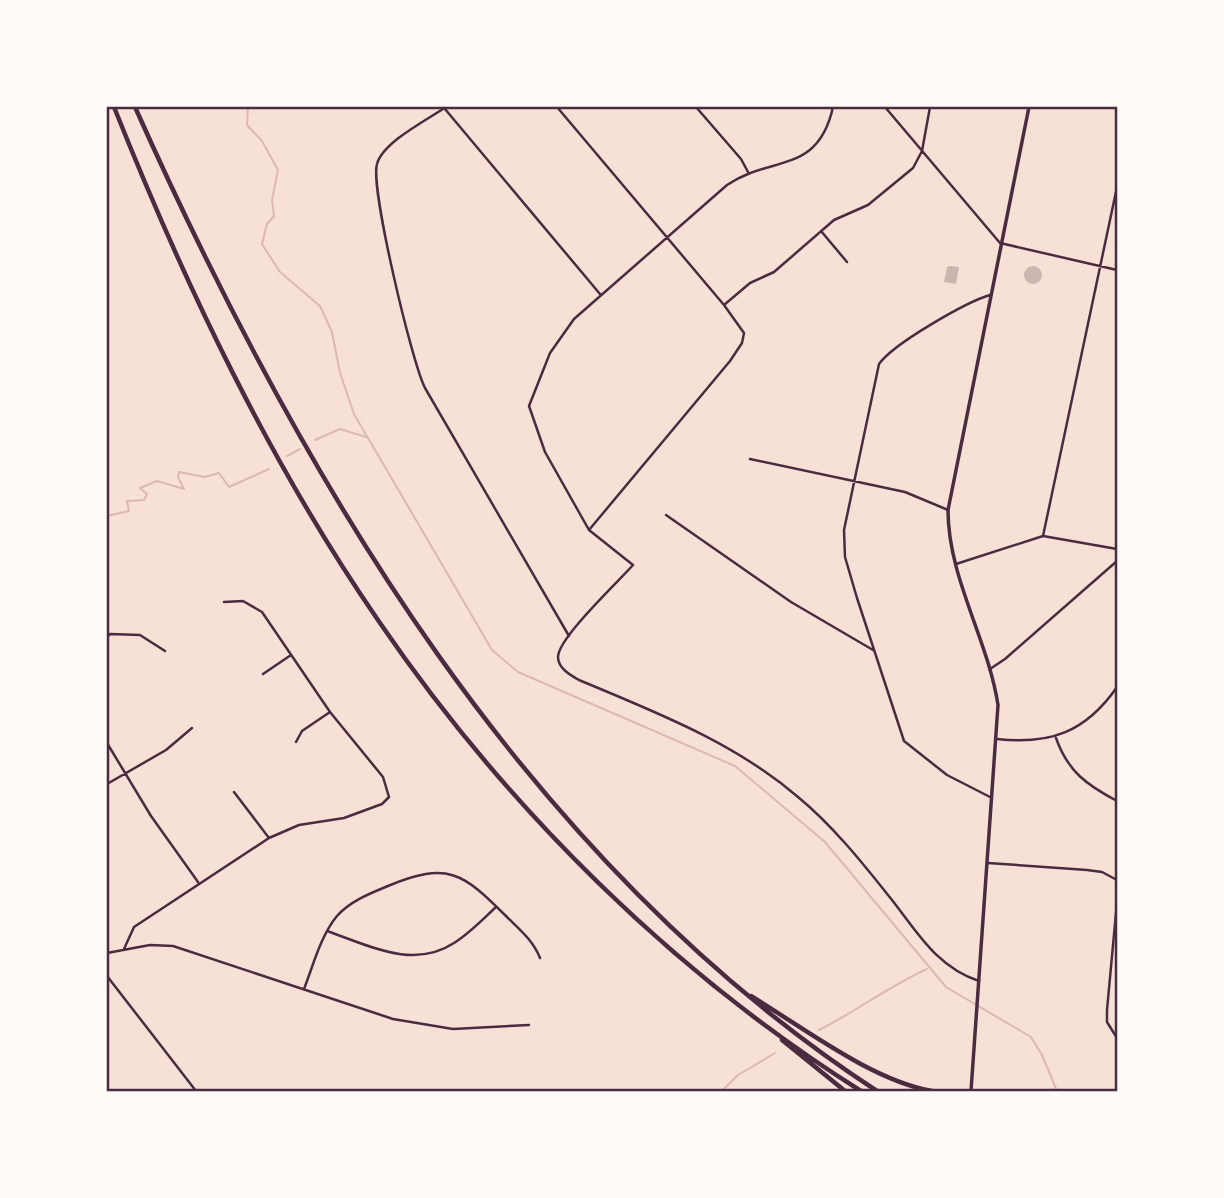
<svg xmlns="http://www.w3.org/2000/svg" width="1224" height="1198" viewBox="0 0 1224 1198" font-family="'Space Grotesk',sans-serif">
  <rect width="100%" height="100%" fill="#f7e1d7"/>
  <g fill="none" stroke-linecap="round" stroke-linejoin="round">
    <!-- stream -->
    <path stroke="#dcb8b0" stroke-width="2" d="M 248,107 L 247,125 L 262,141 L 278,170 L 272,200 L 274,216 L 267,224 L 262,244 L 280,272 L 320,306 L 332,332 L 340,373 L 354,414 L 492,650 L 518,672 L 735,766 L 825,842 L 946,987 L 1031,1037 L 1042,1055 L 1057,1091
      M 315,440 L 340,429 L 366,437
      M 287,456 L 300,449
      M 107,516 L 129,511 L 127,501 L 144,500 L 147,494 L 140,488 L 157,481 L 184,489 L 178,477 L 179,472 L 205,477 L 219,473 L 229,487 L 269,469
      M 819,1030 C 857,1011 889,986 927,969
      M 722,1091 L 738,1075 L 775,1053"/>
  </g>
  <!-- building -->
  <path fill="#ccb4b1" d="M 951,266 L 959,267 L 956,284 L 944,282 L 947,267 Z
    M1024 275a9 9 0 1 1 18 0a9 9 0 1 1-18 0Z"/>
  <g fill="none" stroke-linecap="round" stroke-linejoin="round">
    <!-- minor -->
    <path stroke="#4a2c40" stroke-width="2.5" d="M 446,107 C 427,120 383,142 377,164 C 370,187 412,363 425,388 L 569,636
      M 557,107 L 724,305 L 744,333 L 742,343 L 730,361 L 589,530
      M 696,107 L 741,159 L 748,172
      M 833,107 C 818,175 771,155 727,185 L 574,319 L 550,353 L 529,406 L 545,452 L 589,530 L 633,565 C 619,581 558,638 558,657 C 558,668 570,675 579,680 C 655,712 734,742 798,797 C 832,825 861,861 888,895 C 915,928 935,967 979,981
      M 885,107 L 1000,243 L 1117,270
      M 445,109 L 600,294
      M 821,231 L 847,262
      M 990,295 C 966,302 893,344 879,364 L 844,530 L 845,557 L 857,598 L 904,741 L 947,775 L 992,798
      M 724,305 L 750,283 L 774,272 L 834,220 L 868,205 L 913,168 L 922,151 L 930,107
      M 750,459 L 905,492 L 948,510
      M 666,515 L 791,602 L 873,650
      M 1043,536 L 1117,187
      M 956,564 L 1043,536 L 1117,549
      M 107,637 L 110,634 L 140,635 L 165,651
      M 990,669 L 1005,659 L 1117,561
      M 263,674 L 291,655
      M 1056,738 C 1068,772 1087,785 1117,801
      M 997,739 C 1050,745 1086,732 1117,687
      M 296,742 L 302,731 L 330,712
      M 107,743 L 151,816 L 198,882
      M 107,784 L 166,750 L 192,728
      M 234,792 L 269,838
      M 988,863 L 1087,870 L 1102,872 L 1117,880
      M 1117,902 L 1107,1010 L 1107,1022 L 1117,1038
      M 327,931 C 368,945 413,970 454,943 C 470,933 483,919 496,907
      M 124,949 L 134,927 L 269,838 L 299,825 L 344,818 L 382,804 L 389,797 L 383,777 L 330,712 L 262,612 L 243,601 L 224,602
      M 107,953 L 150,945 L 173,946 L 393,1019 L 453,1029 L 529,1025
      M 107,976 L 196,1091
      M 304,989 C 313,966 321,935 337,916 C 350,901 371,893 388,886 C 448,861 463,873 506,916 C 519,929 533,940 540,958"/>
    <!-- secondary -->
    <path stroke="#4a2c40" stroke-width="3.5" d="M 971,1091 L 998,705 C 988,639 948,578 948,510 L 1029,107"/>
    <!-- trunk -->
    <path stroke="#4a2c40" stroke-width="4.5" d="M 114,107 C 185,285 270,464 380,623 C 506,807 672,972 861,1091
      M 135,107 C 302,481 526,862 877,1091
      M 751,996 C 804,1028 871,1080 932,1091
      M 782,1040 L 845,1091"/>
  </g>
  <!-- border -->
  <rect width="1224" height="1198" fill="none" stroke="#fffaf5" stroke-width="217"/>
  <rect x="108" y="108" width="1008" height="982" fill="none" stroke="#4a2c40" stroke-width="2.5"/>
</svg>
